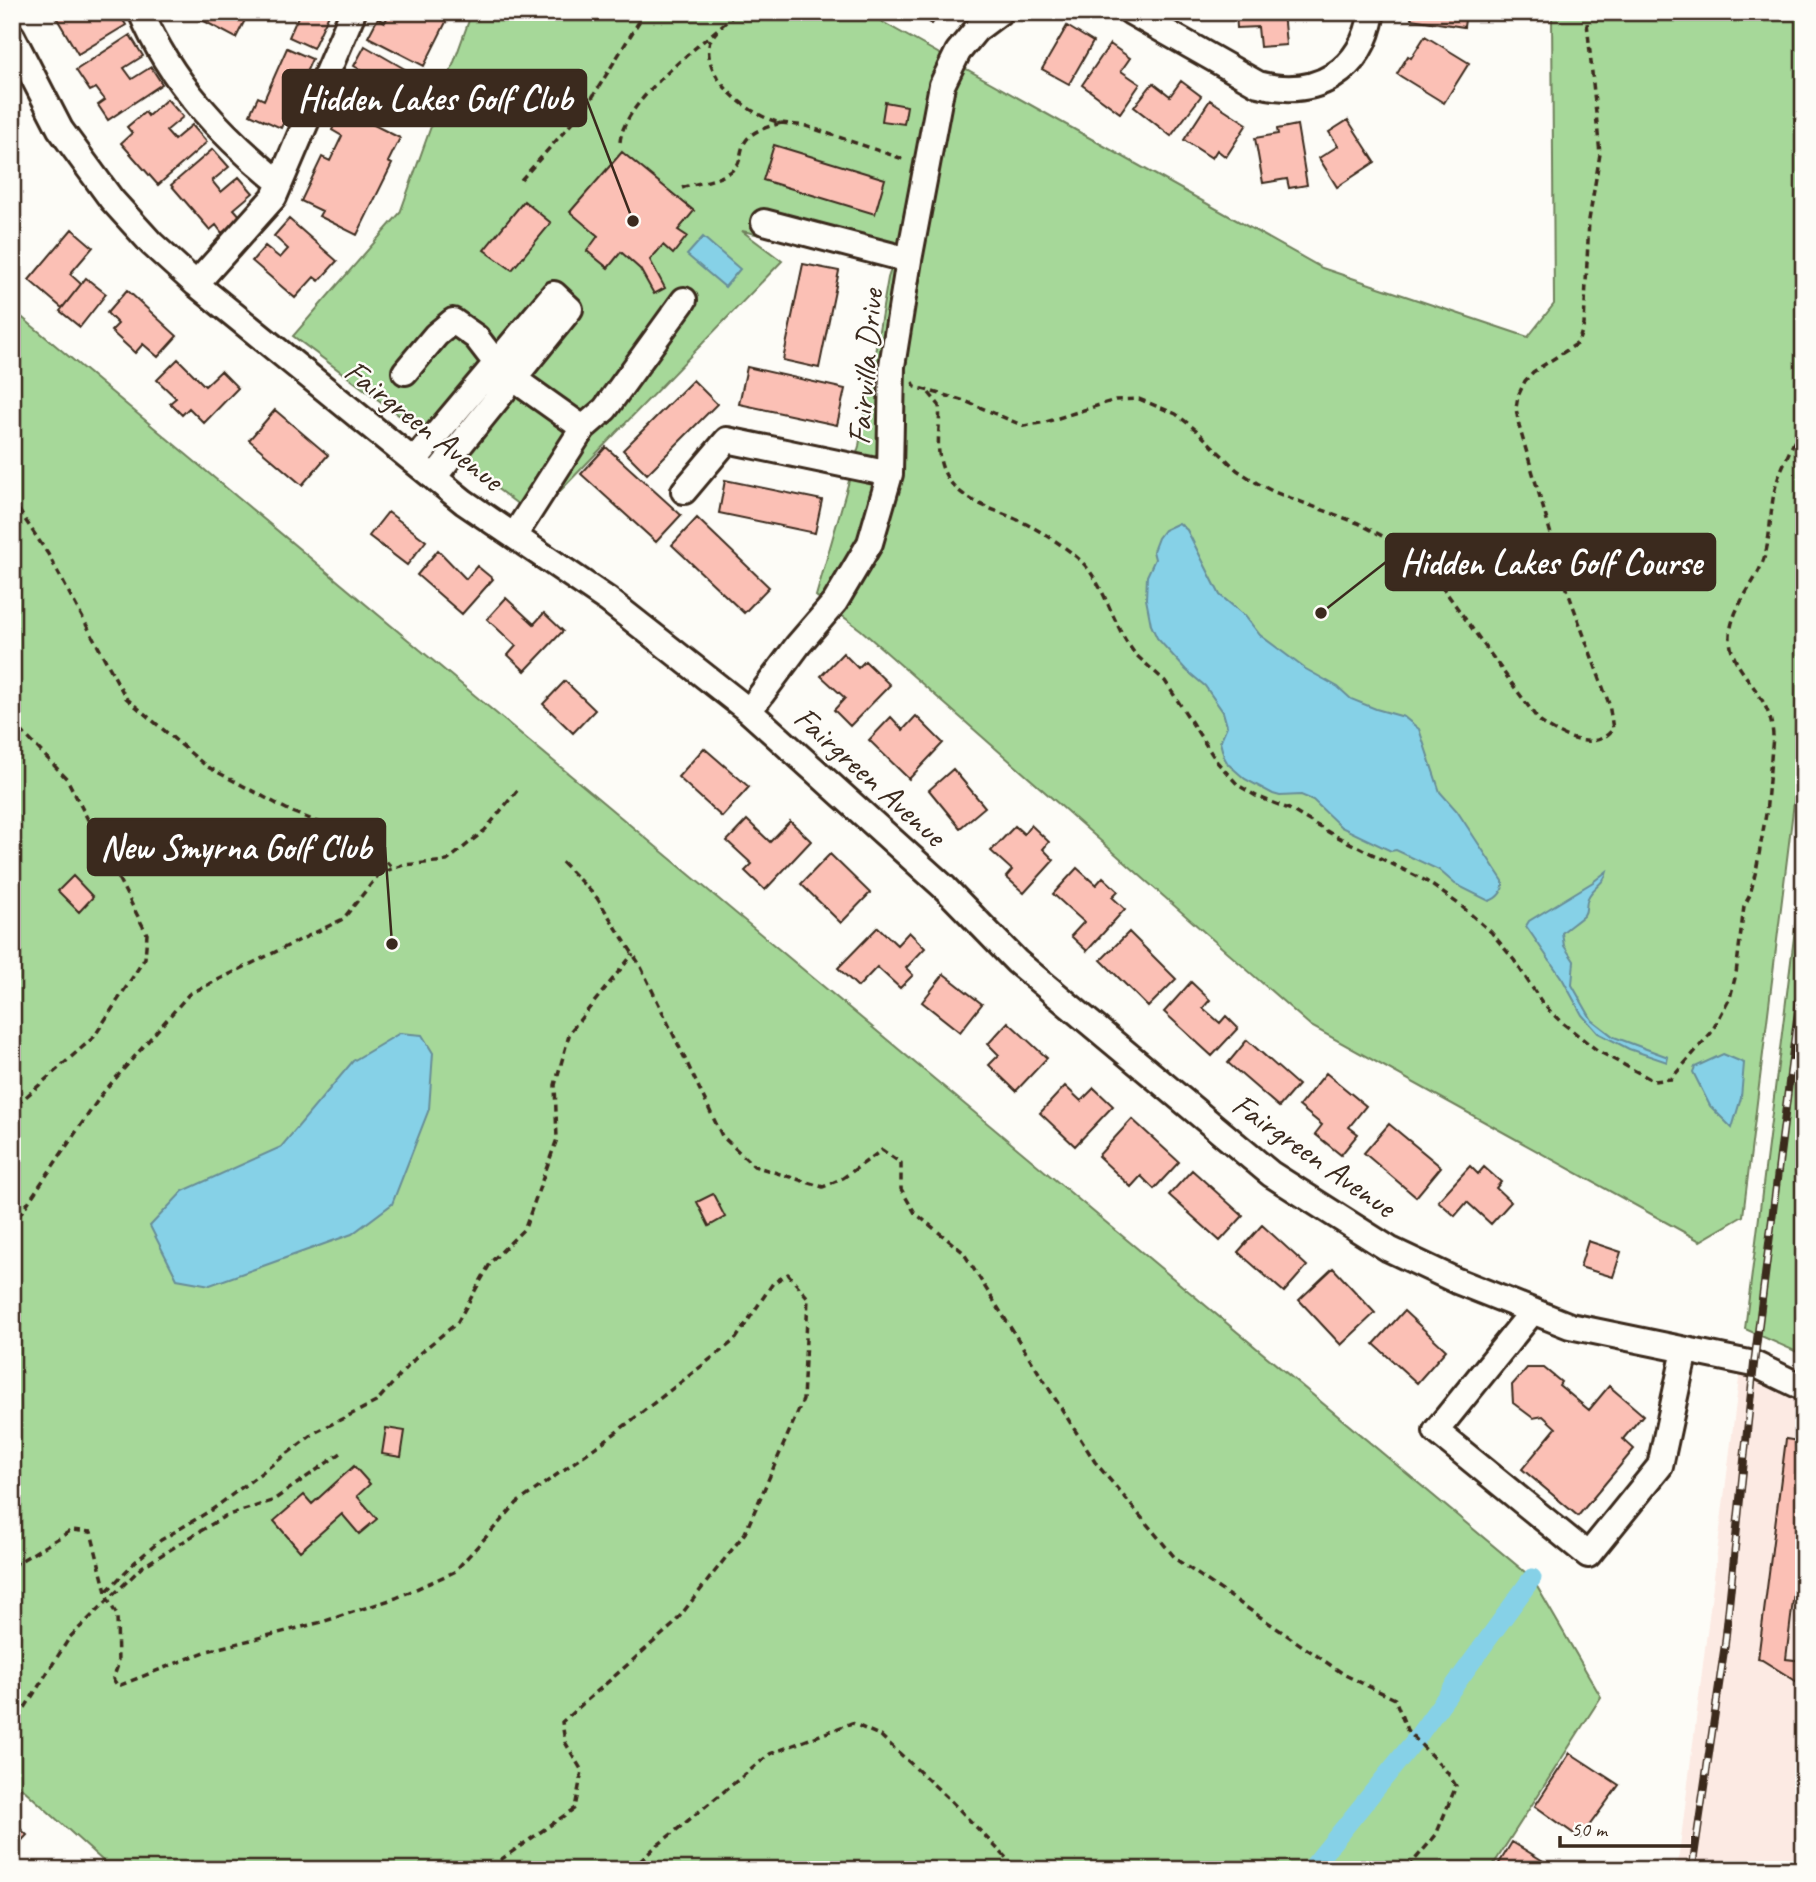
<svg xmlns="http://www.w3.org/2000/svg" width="1816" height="1882" viewBox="0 0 1816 1882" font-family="Caveat,sans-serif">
  <rect width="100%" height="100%" fill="#fdfcf7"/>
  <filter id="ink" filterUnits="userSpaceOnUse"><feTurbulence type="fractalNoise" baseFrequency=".0143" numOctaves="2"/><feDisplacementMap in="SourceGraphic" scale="14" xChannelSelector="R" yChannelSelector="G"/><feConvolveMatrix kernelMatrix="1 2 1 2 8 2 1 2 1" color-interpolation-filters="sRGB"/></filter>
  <g filter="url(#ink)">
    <!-- built -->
    <path fill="#fceae3" d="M 1740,1371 L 1804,1399 L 1804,1870 L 1677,1870 Z"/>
    <!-- green -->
    <path fill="#a6d899" stroke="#70815c" stroke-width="2" d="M 472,12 L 870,12 L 870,15 L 1322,268 L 1528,337 L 1554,304 L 1552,12 L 1804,12 L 1804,721 L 1743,1216 L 1700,1241 L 1311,1026 L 861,630 L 816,596 L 859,446 L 888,278 L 893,263 L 742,231 L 782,261 L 535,517 L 293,336 L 400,213 Z
      M 12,309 L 1532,1578 L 1601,1697 L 1490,1870 L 113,1870 L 12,1779 Z
      M 1804,857 L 1804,1355 L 1745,1329 Z"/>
    <!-- water -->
    <path fill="#86d1e7" stroke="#688e97" stroke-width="2" d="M 703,237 L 740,269 L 725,287 L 687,255 Z
      M 1179,523 L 1187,530 L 1220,595 L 1245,616 L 1260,635 L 1304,668 L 1338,687 L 1351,699 L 1376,709 L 1404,717 L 1419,729 L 1440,792 L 1457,811 L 1503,881 C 1504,891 1498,898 1489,901 L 1455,884 L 1439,870 L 1396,850 L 1391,851 L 1341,827 L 1313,800 L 1301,795 L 1280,796 L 1273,794 L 1245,779 L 1228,764 L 1224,757 L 1220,742 L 1227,726 L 1223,712 L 1205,686 L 1186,670 L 1157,638 L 1151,625 L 1146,599 L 1147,576 L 1155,559 L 1153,551 L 1158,538 L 1164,530 Z
      M 1607,871 C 1605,884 1592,887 1588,898 C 1585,904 1588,909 1584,915 C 1578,921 1568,927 1562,933 L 1564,946 L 1574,961 L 1572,985 L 1592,1020 L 1614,1037 L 1668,1057 L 1667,1062 L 1629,1049 L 1598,1033 L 1582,1015 L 1563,980 L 1526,926 L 1529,921 L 1593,882 Z
      M 400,1033 L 422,1035 L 433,1053 L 429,1109 L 392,1204 L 352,1234 L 210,1285 L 177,1279 L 150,1226 L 183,1191 L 281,1147 L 353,1061 Z
      M 1723,1054 L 1744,1063 L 1741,1098 L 1732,1128 L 1710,1106 L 1693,1072 L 1695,1067 Z"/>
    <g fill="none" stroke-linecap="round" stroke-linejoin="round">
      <!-- canal -->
      <path stroke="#86d1e7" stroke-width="19" d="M 1310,1870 L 1416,1739 L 1532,1578"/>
    </g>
    <!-- building -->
    <path fill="#fbc0b5" stroke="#3b2a1e" stroke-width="2" d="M 53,12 L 94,12 L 96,17 L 104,12 L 118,12 L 126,25 L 78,54 Z
      M 187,12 L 249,12 L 236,38 Z
      M 300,12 L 330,12 L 313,48 L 289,37 Z
      M 390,12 L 451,12 L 424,66 L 368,37 L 378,18 L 385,22 Z
      M 915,12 L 940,12 L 932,24 Z
      M 1236,12 L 1283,12 L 1286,45 L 1260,47 L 1258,27 L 1237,28 Z
      M 1412,12 L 1466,12 L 1464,27 L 1411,19 Z
      M 1067,26 L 1093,42 L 1069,84 L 1042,69 Z
      M 130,35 L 143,56 L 124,68 L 132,79 L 151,67 L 162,84 L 108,120 L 98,105 L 105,100 L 96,88 L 90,91 L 76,70 Z
      M 1425,36 L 1469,63 L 1444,103 L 1397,74 L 1408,56 L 1411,58 Z
      M 1110,44 L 1130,58 L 1121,71 L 1140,84 L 1120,113 L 1082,85 Z
      M 365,46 L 417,76 L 390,123 L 342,95 L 352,79 L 370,89 L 376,79 L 354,66 Z
      M 287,48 L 312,59 L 281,128 L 250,114 L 258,97 L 264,100 Z
      M 1181,81 L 1201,96 L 1171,136 L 1134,107 L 1153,83 L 1170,96 Z
      M 167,99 L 183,117 L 166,131 L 174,140 L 192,125 L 207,142 L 158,185 L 121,143 L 132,133 L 127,127 L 145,112 L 148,116 Z
      M 1210,100 L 1247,124 L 1226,157 L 1217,150 L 1212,158 L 1184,140 Z
      M 885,102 L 907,106 L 904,124 L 882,121 Z
      M 342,109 L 400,138 L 388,162 L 392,164 L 357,235 L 319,216 L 322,211 L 301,201 L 322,157 L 330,161 L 342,136 L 332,130 Z
      M 1348,120 L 1375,162 L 1337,187 L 1319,158 L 1338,146 L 1329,132 Z
      M 1297,125 L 1307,185 L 1289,188 L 1287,179 L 1263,183 L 1255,138 L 1278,134 L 1277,129 Z
      M 774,145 L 885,179 L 875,214 L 763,180 Z
      M 213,149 L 229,167 L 212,181 L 221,192 L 239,177 L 253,193 L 234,209 L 241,217 L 222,233 L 216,225 L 210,230 L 171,185 Z
      M 622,152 L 694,211 L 678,230 L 687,236 L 673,254 L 663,245 L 650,260 L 665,288 L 654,294 L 640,269 L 621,252 L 608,268 L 587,251 L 598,236 L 570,212 Z
      M 524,201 L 551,223 L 512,270 L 484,250 Z
      M 289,219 L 337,261 L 319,281 L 314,277 L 295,298 L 252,261 L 265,246 L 280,258 L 288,249 L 274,236 Z
      M 72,229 L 93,247 L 70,274 L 81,284 L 62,308 L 29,280 Z
      M 803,264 L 839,271 L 819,368 L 783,360 Z
      M 86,278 L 106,294 L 80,327 L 60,311 Z
      M 127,290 L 177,336 L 158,357 L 143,344 L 135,353 L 111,331 L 118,324 L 107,313 Z
      M 178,359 L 205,386 L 221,371 L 238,388 L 204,423 L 189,408 L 182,415 L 170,403 L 176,398 L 157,380 Z
      M 747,367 L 845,389 L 837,425 L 739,404 Z
      M 693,380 L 717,404 L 647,474 L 623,450 Z
      M 275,410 L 328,455 L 302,485 L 249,440 Z
      M 606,447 L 681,515 L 656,542 L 581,474 Z
      M 725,480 L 822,500 L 815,533 L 719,513 Z
      M 388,512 L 426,541 L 407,565 L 369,536 Z
      M 697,518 L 769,587 L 744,613 L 672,545 Z
      M 438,550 L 466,579 L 477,566 L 493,579 L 462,614 L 417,575 Z
      M 506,598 L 534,624 L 544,613 L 563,631 L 525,671 L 508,655 L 516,646 L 487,619 Z
      M 843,653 L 858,668 L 865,661 L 890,685 L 850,726 L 834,710 L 845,698 L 821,676 Z
      M 565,681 L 595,710 L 573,733 L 543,704 Z
      M 916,716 L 943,743 L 909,779 L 869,740 L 891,717 L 903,730 Z
      M 704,748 L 749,787 L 722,817 L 678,777 Z
      M 953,769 L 985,807 L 960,828 L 929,790 Z
      M 747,820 L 770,842 L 790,821 L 811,841 L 765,890 L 745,871 L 752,864 L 727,841 Z
      M 1031,825 L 1049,842 L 1043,849 L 1054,860 L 1024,893 L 1006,877 L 1012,870 L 991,851 L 1015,826 L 1024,834 Z
      M 830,854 L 870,893 L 841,923 L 801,884 Z
      M 1077,868 L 1096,885 L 1103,877 L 1118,891 L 1112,897 L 1125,909 L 1087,951 L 1071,936 L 1084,922 L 1053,894 Z
      M 73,876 L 93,897 L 79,912 L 58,891 Z
      M 878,927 L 897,945 L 909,932 L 925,948 L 906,968 L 913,975 L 900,988 L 877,967 L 858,987 L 838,968 Z
      M 1129,932 L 1176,979 L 1148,1007 L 1101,960 Z
      M 944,974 L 982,1004 L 960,1032 L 922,1002 Z
      M 1191,982 L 1210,1000 L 1203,1008 L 1220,1023 L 1226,1016 L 1238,1028 L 1212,1056 L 1164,1012 Z
      M 1008,1022 L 1047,1058 L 1016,1091 L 989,1065 L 999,1055 L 988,1044 Z
      M 1247,1040 L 1298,1085 L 1279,1107 L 1228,1063 Z
      M 1326,1073 L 1366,1106 L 1349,1127 L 1358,1134 L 1341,1155 L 1315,1134 L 1322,1125 L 1299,1106 Z
      M 1065,1086 L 1081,1101 L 1094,1088 L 1113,1106 L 1075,1146 L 1040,1113 Z
      M 1132,1119 L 1179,1162 L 1154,1189 L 1141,1176 L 1131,1187 L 1098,1156 Z
      M 1389,1124 L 1441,1167 L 1416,1197 L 1364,1153 Z
      M 1470,1166 L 1478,1174 L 1484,1167 L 1501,1182 L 1496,1188 L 1511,1202 L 1491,1224 L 1467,1202 L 1455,1216 L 1438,1201 Z
      M 1192,1170 L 1243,1216 L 1220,1241 L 1169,1195 Z
      M 713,1194 L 725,1217 L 709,1226 L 697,1202 Z
      M 1262,1225 L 1307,1266 L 1284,1292 L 1238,1252 Z
      M 1588,1241 L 1621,1252 L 1613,1277 L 1580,1267 Z
      M 1333,1268 L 1375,1313 L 1341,1345 L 1299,1300 Z
      M 1404,1311 L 1446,1350 L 1417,1383 L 1374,1344 Z
      M 1527,1368 L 1544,1368 L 1561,1382 L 1559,1385 L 1589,1410 L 1609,1386 L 1643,1415 L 1623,1439 L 1634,1449 L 1578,1516 L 1522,1469 L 1556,1428 L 1543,1416 L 1533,1418 L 1513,1403 L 1512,1385 Z
      M 386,1428 L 405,1431 L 401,1457 L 382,1454 Z
      M 1786,1439 L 1804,1442 L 1804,1506 L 1799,1542 L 1795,1542 L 1794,1549 L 1799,1550 L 1786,1659 L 1804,1661 L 1804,1686 L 1762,1660 L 1758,1659 Z
      M 354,1466 L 370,1484 L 357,1496 L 377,1519 L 359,1534 L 342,1514 L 300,1551 L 274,1521 L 304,1495 L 312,1504 Z
      M 1570,1753 L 1619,1785 L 1580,1838 L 1535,1806 Z
      M 12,1821 L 27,1835 L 12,1851 Z
      M 1512,1842 L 1558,1870 L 1495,1870 Z"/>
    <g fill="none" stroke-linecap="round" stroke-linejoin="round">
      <defs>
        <path id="minor" d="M 141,12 C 170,82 222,136 280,183
          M 1131,12 L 1258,84 C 1316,99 1362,72 1372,12
          M 12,36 L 60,129 L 112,200 L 152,244 L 196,284 L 464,502 L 608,600 L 749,711 L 945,888 L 1017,962 L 1271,1174 L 1389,1249 L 1457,1281 L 1570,1326 L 1754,1364 L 1804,1388
          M 764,222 L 909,260
          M 196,284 L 274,197 L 353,12
          M 405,372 L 436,335 L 453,321 L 476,337 L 496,363 L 514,379 L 583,428 L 605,409 L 684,300
          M 414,461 L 554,294 L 570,309 L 434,477
          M 684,491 L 727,440 L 890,474
          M 514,536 L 583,428
          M 749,711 L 798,645 L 835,602 L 870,543 L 890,474 L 892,366 L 909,260 L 942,85 L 958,52 L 976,30 L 1000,12
          M 1533,1311 L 1436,1431 L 1588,1555 L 1660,1466 L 1685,1350"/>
      </defs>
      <!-- minor casing -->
      <use href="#minor" stroke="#3b2a1e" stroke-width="30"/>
      <!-- path -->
      <path stroke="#3b2a1e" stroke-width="3.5" stroke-dasharray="7 5" stroke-linecap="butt" d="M 781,123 L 806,126 L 906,160
        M 620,142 C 624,98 706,42 737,12
        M 521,180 L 587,106 L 645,12
        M 682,188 C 699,182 720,181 734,169 C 740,164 740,156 742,149 C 747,131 765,128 781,123 C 752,117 704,80 709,46 C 709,40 714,35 717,31
        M 913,382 L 915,387 L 965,401 L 1024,426 L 1046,422 L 1115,400 L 1139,399 L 1176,414 L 1195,429 L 1237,470 L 1257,483 L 1274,492 L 1358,523 L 1390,540 L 1414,559 L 1440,584 L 1539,721 C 1559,735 1594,754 1613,729 L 1609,704 L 1568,592 L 1519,426 L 1516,408 L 1518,396 L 1525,381 L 1533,372 L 1578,343 L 1584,325 L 1589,220 L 1600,154 L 1586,12
        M 929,393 L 939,405 C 941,423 936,441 940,459 C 947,495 982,505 1011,517 C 1035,527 1061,543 1080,560 C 1103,582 1111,618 1128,644 L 1135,654 L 1165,681 L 1217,762 L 1238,785 L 1256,796 L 1289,809 L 1330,833 L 1426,881 L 1460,905 L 1491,932 L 1514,960 L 1543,1004 L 1560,1021 L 1598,1051 L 1654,1081 L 1671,1079 L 1711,1033 L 1730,998 L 1736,974 L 1744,906 L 1750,895 L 1757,866 L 1766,814 L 1773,736 C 1771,691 1731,674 1730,639 C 1729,612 1751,589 1761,566 C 1773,539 1768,509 1777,482 C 1784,459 1797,440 1804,417
        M 12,500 L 48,554 L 126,698 L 206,766 L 292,812 L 368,841 L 393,869
        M 12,721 L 67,779 L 147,934 L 145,958 L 94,1037 L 12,1109
        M 562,862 L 597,898 L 640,965 L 722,1136 L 754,1166 L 823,1187 L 843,1178 L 882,1150 L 901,1163 L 901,1189 L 915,1213 L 963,1252 L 1095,1462 L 1177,1560 L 1345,1675 L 1395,1699 L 1407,1730 L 1447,1772 L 1456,1786 L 1436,1835 L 1406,1870
        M 12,1226 L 102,1094 L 189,994 L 343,919 L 380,873 L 403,865 L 447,861 L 485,830 L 520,787
        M 12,1566 L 72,1530 L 91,1532 L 108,1600 L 117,1615 L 118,1665 L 113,1679 L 118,1686 L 207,1651 L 322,1622 L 396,1598 L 454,1572 L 517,1503 L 614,1434 L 735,1340 L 773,1283 L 788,1274 L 808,1298 L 803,1400 L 745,1533 L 673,1625 L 562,1722 L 565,1742 L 582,1771 L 575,1808 L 486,1870
        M 107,1591 L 135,1562 L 161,1540 L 213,1509 L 316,1432 L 376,1402 L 421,1352 L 457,1323 L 491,1262 L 525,1228 L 557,1139 L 555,1085 L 570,1032 L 633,954
        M 12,1728 L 70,1637 L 142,1567 L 225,1516 L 272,1501 L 341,1453
        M 631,1870 L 653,1849 L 770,1754 L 852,1723 L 881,1736 L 949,1799 L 1018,1870"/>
      <!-- minor -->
      <use href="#minor" stroke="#fdfcf7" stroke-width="24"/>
      <defs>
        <path id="rail" d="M 1692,1870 L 1725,1644 L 1754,1364 L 1804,962"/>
      </defs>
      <!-- rail casing -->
      <use href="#rail" stroke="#3b2a1e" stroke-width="8"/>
      <!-- rail -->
      <use href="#rail" stroke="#fdfcf7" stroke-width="5" stroke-dasharray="16" stroke-linecap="butt"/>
    </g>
  </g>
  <g text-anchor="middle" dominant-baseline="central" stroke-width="5" stroke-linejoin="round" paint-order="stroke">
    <!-- street labels -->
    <g font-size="33" fill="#3b2a1e" stroke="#fdfcf7">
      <text transform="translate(865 367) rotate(-85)">Fairvilla Drive</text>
      <text transform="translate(424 425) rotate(38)">Fairgreen Avenue</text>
      <text transform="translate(870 776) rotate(42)">Fairgreen Avenue</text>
      <text transform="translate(1314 1155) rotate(35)">Fairgreen Avenue</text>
    </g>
  </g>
  <!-- callouts -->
  <path fill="none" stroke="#3b2a1e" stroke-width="2.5" d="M633 221L586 98M1321 613L1386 562M392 944L385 847"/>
  <g fill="#3b2a1e" stroke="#fdfcf7" stroke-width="2.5">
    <circle cx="633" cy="221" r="7"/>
    <circle cx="1321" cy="613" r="7"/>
    <circle cx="392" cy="944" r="7"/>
  </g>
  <g fill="#3b2a1e" stroke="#3b2a1e" stroke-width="2.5">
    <rect x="283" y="70" width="303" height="56" rx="7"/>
    <rect x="1386" y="534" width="329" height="56" rx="7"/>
    <rect x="88" y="819" width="297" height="56" rx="7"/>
  </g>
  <g font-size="35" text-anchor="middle" font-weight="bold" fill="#fff">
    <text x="435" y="110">Hidden Lakes Golf Club</text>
    <text x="1551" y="574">Hidden Lakes Golf Course</text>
    <text x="236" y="859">New Smyrna Golf Club</text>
  </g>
  <!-- margin -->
  <rect width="1816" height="1882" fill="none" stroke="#fdfcf7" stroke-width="42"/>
  <rect x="21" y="21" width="1774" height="1840" fill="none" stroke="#3b2a1e" stroke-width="2.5" filter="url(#ink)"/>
  <!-- scale -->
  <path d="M1560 1836v10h133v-10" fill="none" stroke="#3b2a1e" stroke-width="3.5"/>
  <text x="1571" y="1836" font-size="21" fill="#3b2a1e" stroke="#fdfcf7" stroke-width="5" paint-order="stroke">50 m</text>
</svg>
